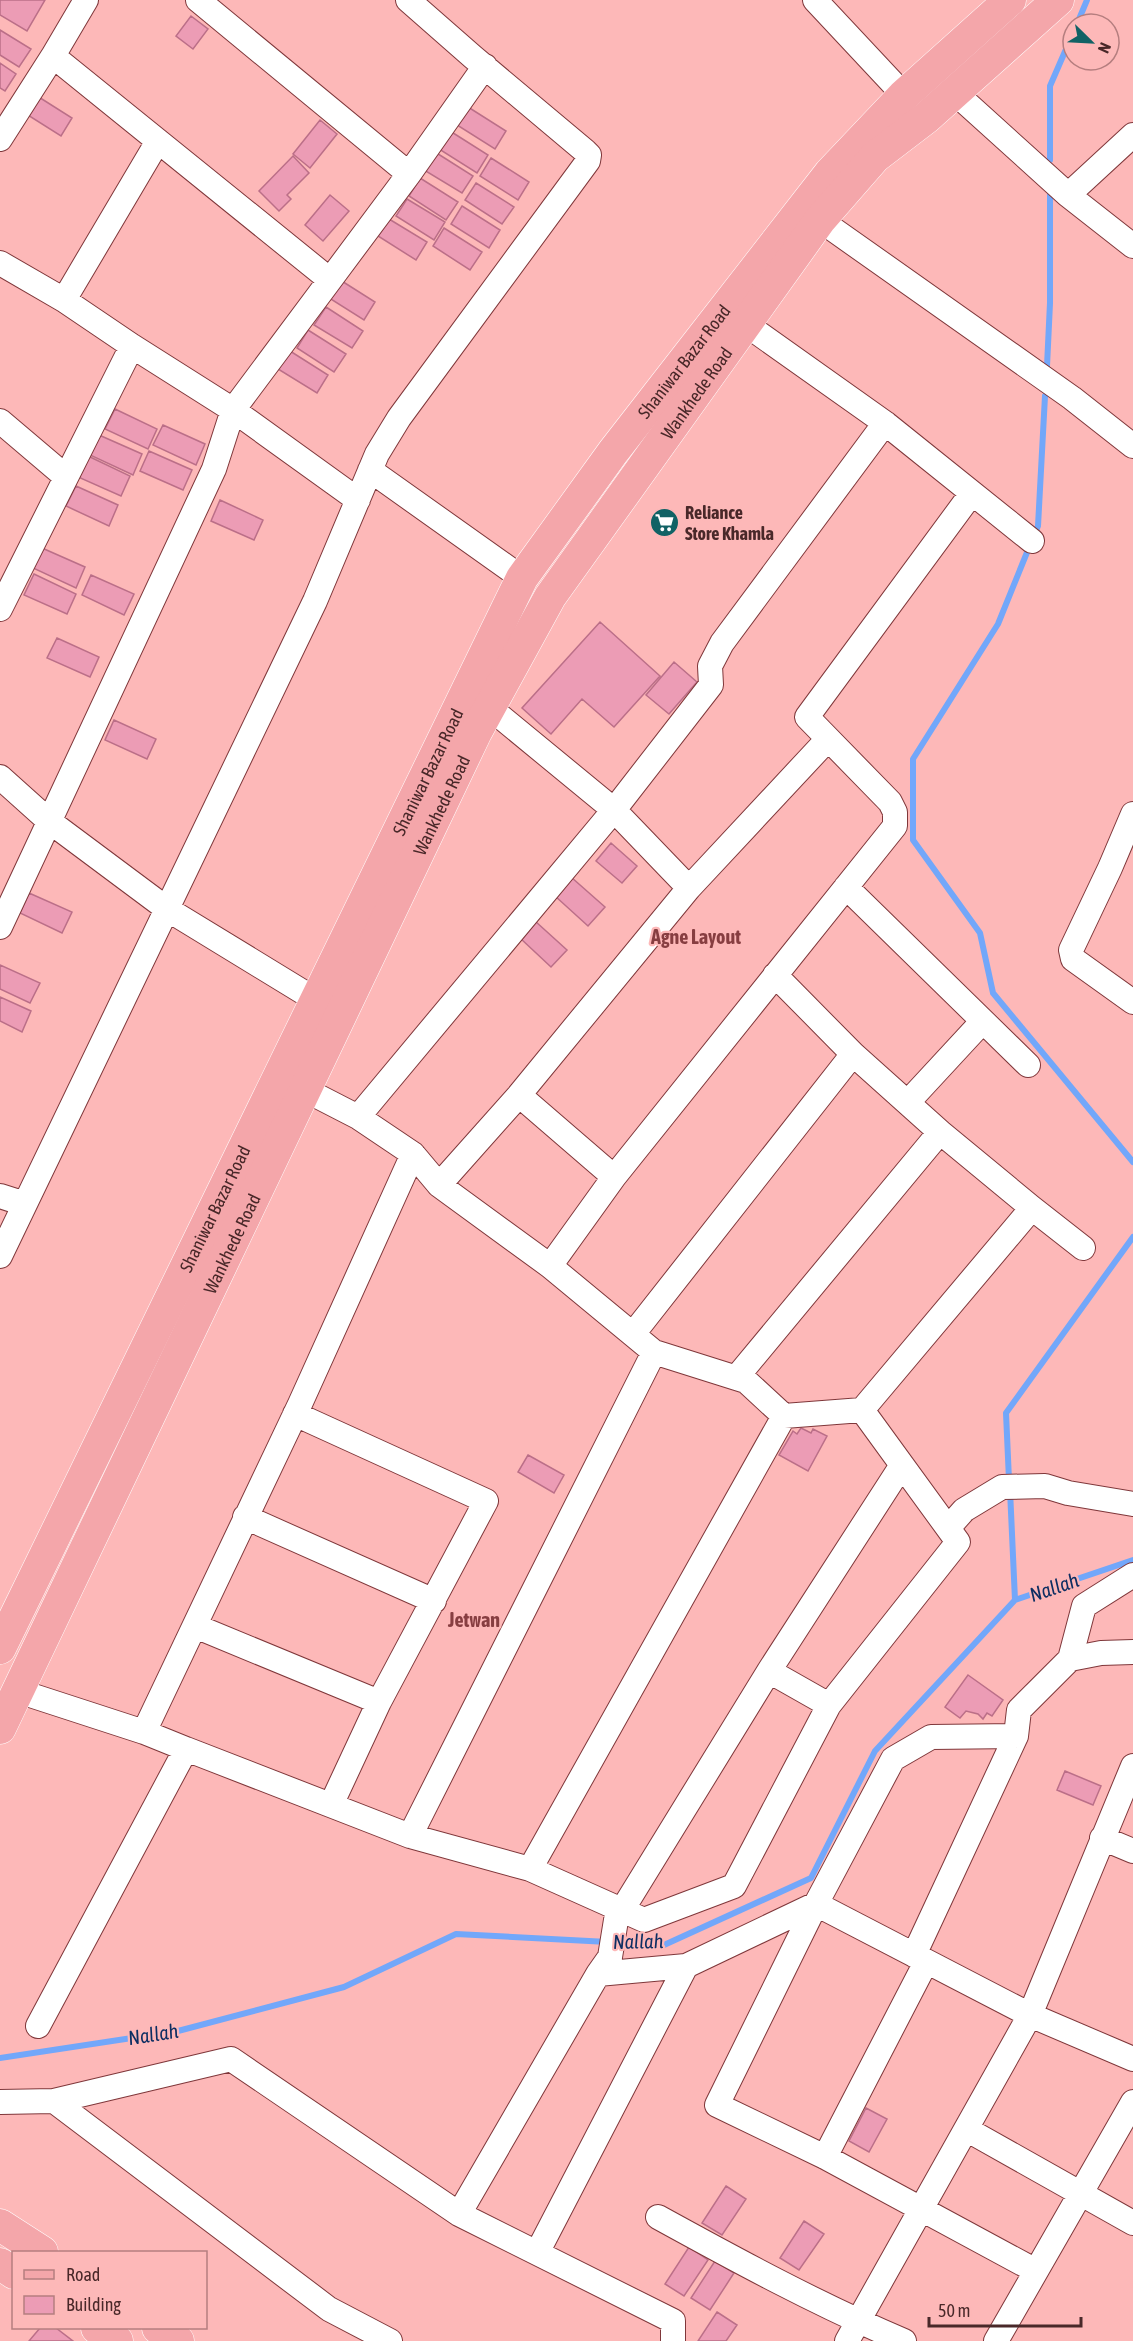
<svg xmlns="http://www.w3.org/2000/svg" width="1133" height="2341" viewBox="0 0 1133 2341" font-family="'Asap Condensed',sans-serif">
  <rect width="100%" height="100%" fill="#fdb8b8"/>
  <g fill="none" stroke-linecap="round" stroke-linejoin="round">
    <!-- stream -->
    <path stroke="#72a7fa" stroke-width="6" d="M 1077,24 L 1087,0
      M 1050,160 L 1050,86 L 1073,33
      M 1047,366 L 1050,303 L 1050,195
      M 1034,536 L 1038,526 L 1045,396
      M 1030,545 L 998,624 L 913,759 L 913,840 L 980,933 L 993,993 L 1133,1162
      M 1009,1480 L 1006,1413 L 1133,1237
      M 1010,1490 L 1015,1600
      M 618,1942 L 664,1945 L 811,1878 L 875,1751 L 1015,1600 L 1133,1560
      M 0,2058 L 178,2031 L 344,1987 L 456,1934 L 608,1942"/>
  </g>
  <!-- building -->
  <path fill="#ec9cb5" stroke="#bb6f88" stroke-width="1.5" d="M 0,0 L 45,0 L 27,31 L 0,15 Z
    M 191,16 L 208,29 L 193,49 L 176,36 Z
    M 0,30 L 31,49 L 19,67 L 0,55 Z
    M 0,63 L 16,74 L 5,91 L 0,88 Z
    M 34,94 L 72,118 L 61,136 L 23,112 Z
    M 468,107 L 506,131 L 495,149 L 457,125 Z
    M 320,120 L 337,134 L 310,168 L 293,154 Z
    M 450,131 L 488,155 L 477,173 L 439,149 Z
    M 435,152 L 473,176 L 462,193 L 424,170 Z
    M 293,156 L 309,173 L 287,195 L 291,199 L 279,211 L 259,191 Z
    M 491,158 L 529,182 L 518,200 L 480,176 Z
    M 420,178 L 458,202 L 446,220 L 409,196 Z
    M 476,183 L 514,207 L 502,224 L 465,200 Z
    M 330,195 L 349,211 L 323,241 L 305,225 Z
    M 407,199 L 445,222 L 434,240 L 396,216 Z
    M 462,206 L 500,230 L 489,248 L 451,224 Z
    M 389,219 L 427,242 L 416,260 L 378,236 Z
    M 444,228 L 482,252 L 470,270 L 433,246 Z
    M 337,278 L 375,302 L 364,320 L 326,296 Z
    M 326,307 L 363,331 L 352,348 L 314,325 Z
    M 308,330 L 346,354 L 334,372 L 297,348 Z
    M 290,351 L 328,375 L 317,393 L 278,369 Z
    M 115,409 L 157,429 L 148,449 L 105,429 Z
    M 163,425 L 205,444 L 196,465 L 153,445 Z
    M 99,435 L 142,454 L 133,475 L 90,455 Z
    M 149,451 L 192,470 L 183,490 L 140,471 Z
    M 88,456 L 130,476 L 121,496 L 78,477 Z
    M 76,486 L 118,505 L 109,526 L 66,506 Z
    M 220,500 L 263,520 L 254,540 L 211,521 Z
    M 42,548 L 85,567 L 76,588 L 33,568 Z
    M 34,574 L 76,594 L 67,614 L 24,595 Z
    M 91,575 L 134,594 L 124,615 L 82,595 Z
    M 600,622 L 660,676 L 614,727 L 582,699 L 551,734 L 522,708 Z
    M 57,638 L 99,657 L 90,677 L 47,658 Z
    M 674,662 L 697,682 L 669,714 L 646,695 Z
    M 114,720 L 156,739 L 147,759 L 105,740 Z
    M 611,843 L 637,866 L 622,883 L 596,861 Z
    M 571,877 L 605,907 L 588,926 L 555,896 Z
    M 29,893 L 72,912 L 62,933 L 20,913 Z
    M 535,921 L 567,950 L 551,967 L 520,938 Z
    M 0,965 L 40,983 L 30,1003 L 0,989 Z
    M 0,997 L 31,1011 L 22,1032 L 0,1021 Z
    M 801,1428 L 811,1433 L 813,1429 L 827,1436 L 808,1471 L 779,1455 L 793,1431 L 797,1434 Z
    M 528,1455 L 564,1475 L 554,1493 L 518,1472 Z
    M 968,1675 L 1003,1700 L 992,1716 L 987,1713 L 983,1719 L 978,1714 L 966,1711 L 960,1718 L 945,1707 Z
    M 1065,1771 L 1101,1786 L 1093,1805 L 1057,1790 Z
    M 866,2108 L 887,2119 L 869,2152 L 849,2141 Z
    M 726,2186 L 746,2199 L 722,2235 L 702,2223 Z
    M 804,2221 L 824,2234 L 799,2270 L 780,2258 Z
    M 689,2247 L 708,2260 L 684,2296 L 665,2284 Z
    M 715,2261 L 734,2273 L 710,2310 L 691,2298 Z
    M 717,2312 L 737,2325 L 726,2341 L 698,2341 Z
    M 40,2328 L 56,2328 L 73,2341 L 29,2341 Z"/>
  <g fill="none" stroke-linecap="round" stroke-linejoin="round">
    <defs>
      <path id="minor" d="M 86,0 L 53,56 L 330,280 L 409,174
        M 198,0 L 409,174 L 485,66
        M 815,0 L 916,108
        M 953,91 L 1068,195 L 1133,246
        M 0,139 L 53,56
        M 1068,195 L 1133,135
        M 820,220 L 1072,398 L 1133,446
        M 0,263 L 64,300 L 158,141
        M 330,280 L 233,410 L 358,500
        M 0,421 L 66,477
        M 885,423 L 1032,541
        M 370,470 L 522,578
        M 0,609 L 132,346
        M 828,739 L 689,888 L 519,1095 L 614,1177 L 895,826 L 895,812 L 890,802 L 807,717 L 972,493
        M 0,777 L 49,821 L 167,909 L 316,1000
        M 1133,814 L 1110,868 L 1071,950 L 1073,959 L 1133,1002
        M 846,887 L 1028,1065
        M 689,888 L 614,810 L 711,685 L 710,666 L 722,643 L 885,423 L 744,323
        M 0,927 L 214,469 L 233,410 L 132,346 L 64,300
        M 775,975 L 853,1054
        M 908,1102 L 982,1022
        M 358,1117 L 614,810 L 490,708
        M 413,1154 L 439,1185 L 520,1094
        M 439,1185 L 550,1266 L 654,1352 L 746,1381 L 784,1416 L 862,1410 L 1032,1208 L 1083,1248
        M 0,1196 L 25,1204
        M 0,1256 L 315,601 L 377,454 L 399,418 L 588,161 L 589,155 L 585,151 L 473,57 L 408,0
        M 550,1266 L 614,1177
        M 633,1334 L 853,1054 L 940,1132
        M 736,1378 L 940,1132 L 1032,1208
        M 295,1414 L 486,1501 L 379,1702 L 331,1805
        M 245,1517 L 434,1601
        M 948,1528 L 964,1510 L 1002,1487 L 1045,1486 L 1068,1493 L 1133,1504
        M 195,1626 L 379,1702
        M 1070,1659 L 1101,1653 L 1133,1652
        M 769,1671 L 829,1705
        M 18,1691 L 144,1732 L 186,1749 L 38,2026
        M 144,1732 L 300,1404 L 413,1154 L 358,1117 L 290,1082
        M 1016,1736 L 931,1737 L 893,1759 L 816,1904 L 717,2105 L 825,2157 L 1036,2271
        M 186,1749 L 410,1836 L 530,1869 L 644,1920 L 734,1886 L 829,1705 L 958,1542 L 862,1410
        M 410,1836 L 654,1352
        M 1102,1838 L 1133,1851
        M 530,1869 L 784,1416
        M 914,1955 L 1016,1736 L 1019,1710 L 1070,1659 L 1084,1606 L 1133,1575
        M 598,1974 L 610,1957 L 616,1920 L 769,1671 L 902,1465
        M 54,2101 L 231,2059 L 459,2214 L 673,2321 L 673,2341
        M 0,2102 L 54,2101 L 329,2309 L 390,2341
        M 966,2129 L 1133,2223
        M 825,2157 L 926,1962
        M 459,2214 L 598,1974 L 686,1966
        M 658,2217 C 738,2261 819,2305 904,2341
        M 537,2253 L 686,1966 L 816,1904 L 1030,2015 L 1133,1766
        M 847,2341 L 1030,2015 L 1133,2059
        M 996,2341 L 1133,2102"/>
      <g id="major">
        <path id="s1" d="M 0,1648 L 522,578 L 613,452 L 830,173 L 903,96 L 1010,0"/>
        <path id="s2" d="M 0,1728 L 476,732 L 550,597 L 820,220 L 875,157 L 926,118 L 1058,0"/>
        <path d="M 0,2225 L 42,2252"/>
        <path d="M 0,2264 L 14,2273"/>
        <path d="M 97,2328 L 117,2341"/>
        <path d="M 158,2328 L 178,2341"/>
      </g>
    </defs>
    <!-- minor casing -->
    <use href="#minor" stroke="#7f373a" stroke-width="26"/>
    <!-- major casing -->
    <use href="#major" stroke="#fff" stroke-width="33"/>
    <!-- minor -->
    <use href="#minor" stroke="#fff" stroke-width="24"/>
    <!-- major -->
    <use href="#major" stroke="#f4a6aa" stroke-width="32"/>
  </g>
  <!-- icons -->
  <defs>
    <symbol id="supermarket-disc" viewBox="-11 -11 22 22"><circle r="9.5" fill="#116265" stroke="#fdb8b8"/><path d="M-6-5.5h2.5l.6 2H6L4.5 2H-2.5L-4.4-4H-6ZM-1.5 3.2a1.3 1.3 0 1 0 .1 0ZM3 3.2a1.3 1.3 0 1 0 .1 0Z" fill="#fff"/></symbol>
  </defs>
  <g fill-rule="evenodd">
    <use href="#supermarket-disc" x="648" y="506" width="33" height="33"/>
  </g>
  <g text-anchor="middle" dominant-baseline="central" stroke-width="4.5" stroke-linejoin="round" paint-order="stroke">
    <!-- street labels -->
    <g font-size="18" fill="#492829" stroke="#fdb8b8">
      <text stroke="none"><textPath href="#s1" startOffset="1461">Shaniwar Bazar Road</textPath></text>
      <text stroke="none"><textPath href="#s2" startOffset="1509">Wankhede Road</textPath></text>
      <text stroke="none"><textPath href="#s1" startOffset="975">Shaniwar Bazar Road</textPath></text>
      <text stroke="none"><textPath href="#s2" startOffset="1023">Wankhede Road</textPath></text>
      <text stroke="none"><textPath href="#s1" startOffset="489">Shaniwar Bazar Road</textPath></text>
      <text stroke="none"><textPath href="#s2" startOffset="537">Wankhede Road</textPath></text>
    </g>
    <!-- poi labels -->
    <g font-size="18" font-weight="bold" fill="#492829" stroke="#fdb8b8" text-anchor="start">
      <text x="685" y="512">Reliance<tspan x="685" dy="21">Store Khamla</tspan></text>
    </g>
    <!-- neighbourhood labels -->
    <g font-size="20" font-weight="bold" fill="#873e41" stroke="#fdb8b8">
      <text x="696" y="936">Agne Layout</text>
      <text x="474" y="1619">Jetwan</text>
    </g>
    <!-- water labels -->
    <g font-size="20" font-style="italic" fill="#0d2e62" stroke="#fdb8b8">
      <text transform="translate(1054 1587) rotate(-19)">Nallah</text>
      <text transform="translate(638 1941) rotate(-1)">Nallah</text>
      <text transform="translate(153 2034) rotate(-9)">Nallah</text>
    </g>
  </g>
  <!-- legend -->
  <rect x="12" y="2251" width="195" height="78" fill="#fdb8b8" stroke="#b57e7f" stroke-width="1.5"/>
  <rect x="24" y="2270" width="30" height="9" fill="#f4a6aa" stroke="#b57e7f" stroke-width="1.5"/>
  <text x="66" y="2281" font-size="18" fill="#492829">Road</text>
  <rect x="24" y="2296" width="30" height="18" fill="#ec9cb5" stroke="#b57e7f" stroke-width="1.5"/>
  <text x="66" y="2311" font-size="18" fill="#492829">Building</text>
  <!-- north arrow -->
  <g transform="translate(1091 42) rotate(114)"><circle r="28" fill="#fdb8b8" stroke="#b57e7f" stroke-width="1.5"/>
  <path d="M0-4.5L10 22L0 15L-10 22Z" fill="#116265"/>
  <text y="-9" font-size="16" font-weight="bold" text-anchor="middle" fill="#492829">N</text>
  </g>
  <!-- scale -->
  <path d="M929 2317v9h152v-9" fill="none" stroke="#492829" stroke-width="3"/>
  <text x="938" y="2317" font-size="18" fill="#492829" stroke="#fdb8b8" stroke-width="4.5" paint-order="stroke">50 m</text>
</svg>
